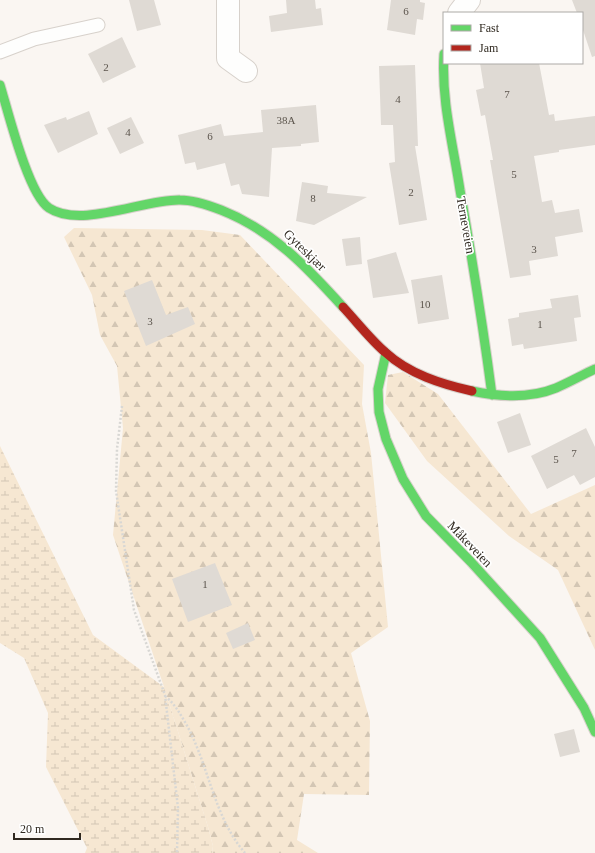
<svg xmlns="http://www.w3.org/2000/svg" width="595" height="853" viewBox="0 0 595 853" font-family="Georgia,serif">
  <defs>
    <pattern id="forest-firs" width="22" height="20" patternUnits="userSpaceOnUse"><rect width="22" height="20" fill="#f6e7d2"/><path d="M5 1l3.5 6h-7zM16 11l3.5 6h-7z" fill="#d3c6b4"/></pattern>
    <pattern id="wetland-marsh" width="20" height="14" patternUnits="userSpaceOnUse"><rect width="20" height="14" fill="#f6e7d2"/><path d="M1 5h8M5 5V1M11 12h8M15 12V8" fill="none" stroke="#d3c6b4"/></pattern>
  </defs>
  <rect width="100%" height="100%" fill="#faf6f2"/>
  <!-- forest -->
  <path fill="url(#forest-firs)" d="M 74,228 L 202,230 L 240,235 L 364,365 L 362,404 L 371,453 L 388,627 L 351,653 L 370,721 L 369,795 L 304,794 L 297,840 L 318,853 L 212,853 L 213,846 L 208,827 L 164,687 L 113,535 L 123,428 L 117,366 L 100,335 L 92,295 L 64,237 Z
    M 403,372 L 438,394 L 531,514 L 595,485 L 595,650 L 558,570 L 509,536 L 427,461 L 385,403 L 388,375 Z"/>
  <!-- wetland -->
  <path fill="url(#wetland-marsh)" d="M 0,446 L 93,635 L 164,687 L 208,827 L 213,846 L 212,853 L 85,853 L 87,848 L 46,767 L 48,713 L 24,658 L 0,643 Z"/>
  <!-- building -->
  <path fill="#dfdad4" d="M 129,0 L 154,0 L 161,25 L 137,31 Z
    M 286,0 L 315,0 L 316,9 L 321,8 L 323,25 L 271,32 L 269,16 L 287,13 Z
    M 391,0 L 420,0 L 420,2 L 425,3 L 423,20 L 417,19 L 415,35 L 387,30 Z
    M 572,0 L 595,0 L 595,56 L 592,57 L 582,27 L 582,13 L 577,13 Z
    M 122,37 L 136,67 L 103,83 L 88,54 Z
    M 480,63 L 539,63 L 549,115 L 554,114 L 555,121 L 595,116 L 595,145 L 559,150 L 559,152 L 534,156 L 542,202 L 552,200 L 555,213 L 579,209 L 583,232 L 555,237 L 558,256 L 529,261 L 531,275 L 510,278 L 490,160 L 493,160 L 485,115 L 481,116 L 476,90 L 484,88 Z
    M 415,65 L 418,146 L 415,146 L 427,220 L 399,225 L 389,163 L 395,162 L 393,125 L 381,125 L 379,66 Z
    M 316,105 L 319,142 L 301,144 L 301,146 L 272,148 L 269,197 L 242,194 L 239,184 L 231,186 L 225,163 L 197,170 L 195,162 L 185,164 L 178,135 L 221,124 L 224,136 L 263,132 L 261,110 Z
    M 89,111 L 98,134 L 58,153 L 44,125 L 66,117 L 67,120 Z
    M 131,117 L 144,143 L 120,154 L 107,128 Z
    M 302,182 L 328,186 L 327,193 L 367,197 L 314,225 L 296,221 Z
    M 360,237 L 362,264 L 346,266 L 342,239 Z
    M 396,252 L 409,293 L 373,298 L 367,260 Z
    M 442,275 L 449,319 L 418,324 L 411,280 Z
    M 152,280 L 166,315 L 188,307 L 195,324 L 146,346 L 124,291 Z
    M 578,295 L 581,317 L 574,318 L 577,341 L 524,349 L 523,344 L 512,346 L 508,319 L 519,317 L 519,313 L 552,308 L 550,299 Z
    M 520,413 L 531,445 L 508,453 L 497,422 Z
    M 586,428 L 595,447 L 595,477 L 580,485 L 574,475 L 547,489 L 531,456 Z
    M 215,563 L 232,605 L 188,622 L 172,579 Z
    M 248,623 L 255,640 L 233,649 L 226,633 Z
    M 574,729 L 580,752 L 560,757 L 554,734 Z"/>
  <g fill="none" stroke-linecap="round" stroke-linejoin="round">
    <defs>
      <path id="lane" d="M 0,52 L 34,39 L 98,25"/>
      <path id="street" d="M 228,0 L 228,58 L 246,71
        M 459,13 L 469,0"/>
      <path id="fast" d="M 444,54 C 441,100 453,144 460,190 C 472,258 483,326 492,395
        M 0,85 C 8,111 28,194 49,208 C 81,229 144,199 180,200 C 194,200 208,205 221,210 C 272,230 307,267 343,307
        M 386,353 L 378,389 L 379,412 L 386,439 L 403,479 L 426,516 L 471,562 L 540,638 L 584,708 L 595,732
        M 472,391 C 500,397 529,399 556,388 C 570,382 582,375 595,369"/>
      <path id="jam" d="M 343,307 C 357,322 370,339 385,352 C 409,374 441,384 472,391"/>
    </defs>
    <!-- lane casing -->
    <use href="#lane" stroke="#d7d1cb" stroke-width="15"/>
    <!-- street casing -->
    <use href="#street" stroke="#d7d1cb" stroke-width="24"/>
    <!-- fast casing -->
    <use href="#fast" stroke="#d7d1cb" stroke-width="11"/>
    <!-- jam casing -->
    <use href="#jam" stroke="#d7d1cb" stroke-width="11"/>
    <!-- path -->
    <path stroke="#d8d7d4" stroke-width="2.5" stroke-dasharray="2 2" stroke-linecap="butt" d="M 122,406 L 117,449 L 116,491 L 134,610 L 165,695 L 178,808 L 177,853
      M 165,696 C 174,703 179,712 185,722 C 209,764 213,816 245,853"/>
    <!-- lane -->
    <use href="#lane" stroke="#fefefd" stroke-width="13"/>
    <!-- street -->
    <use href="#street" stroke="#fefefd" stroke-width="22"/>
    <!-- fast -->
    <use href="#fast" stroke="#63d668" stroke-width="9"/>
    <!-- jam -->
    <use href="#jam" stroke="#b3261e" stroke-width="9"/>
  </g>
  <g text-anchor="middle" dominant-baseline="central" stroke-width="3.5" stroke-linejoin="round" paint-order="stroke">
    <!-- number labels -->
    <g font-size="11" fill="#5c554d">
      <text x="406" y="11">6</text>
      <text x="106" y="67">2</text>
      <text x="507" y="94">7</text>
      <text x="398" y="99">4</text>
      <text x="286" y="120">38A</text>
      <text x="128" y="132">4</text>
      <text x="210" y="136">6</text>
      <text x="514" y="174">5</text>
      <text x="411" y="192">2</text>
      <text x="313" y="198">8</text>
      <text x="534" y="249">3</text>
      <text x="425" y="304">10</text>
      <text x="150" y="321">3</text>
      <text x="540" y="324">1</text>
      <text x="574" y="453">7</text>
      <text x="556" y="459">5</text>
      <text x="205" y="584">1</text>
    </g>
    <!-- street labels -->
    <g font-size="13" fill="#302920" stroke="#fff">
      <text transform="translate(466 225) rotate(80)">Terneveien</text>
      <text transform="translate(305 250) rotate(44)">Gyteskjær</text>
      <text transform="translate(470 544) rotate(46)">Måkeveien</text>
    </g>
  </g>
  <!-- legend -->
  <rect x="443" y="12" width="140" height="52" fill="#ffffff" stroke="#aca9a6"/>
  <rect x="451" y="25" width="20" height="6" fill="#63d668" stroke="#aca9a6"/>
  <text x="479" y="32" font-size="12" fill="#302920">Fast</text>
  <rect x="451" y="45" width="20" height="6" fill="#b3261e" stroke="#aca9a6"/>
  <text x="479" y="52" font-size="12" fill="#302920">Jam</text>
  <!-- scale -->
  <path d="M14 833v6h66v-6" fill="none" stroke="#302920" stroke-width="2"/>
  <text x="20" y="833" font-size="12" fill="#302920" stroke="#ffffff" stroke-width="3" paint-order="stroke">20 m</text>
</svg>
